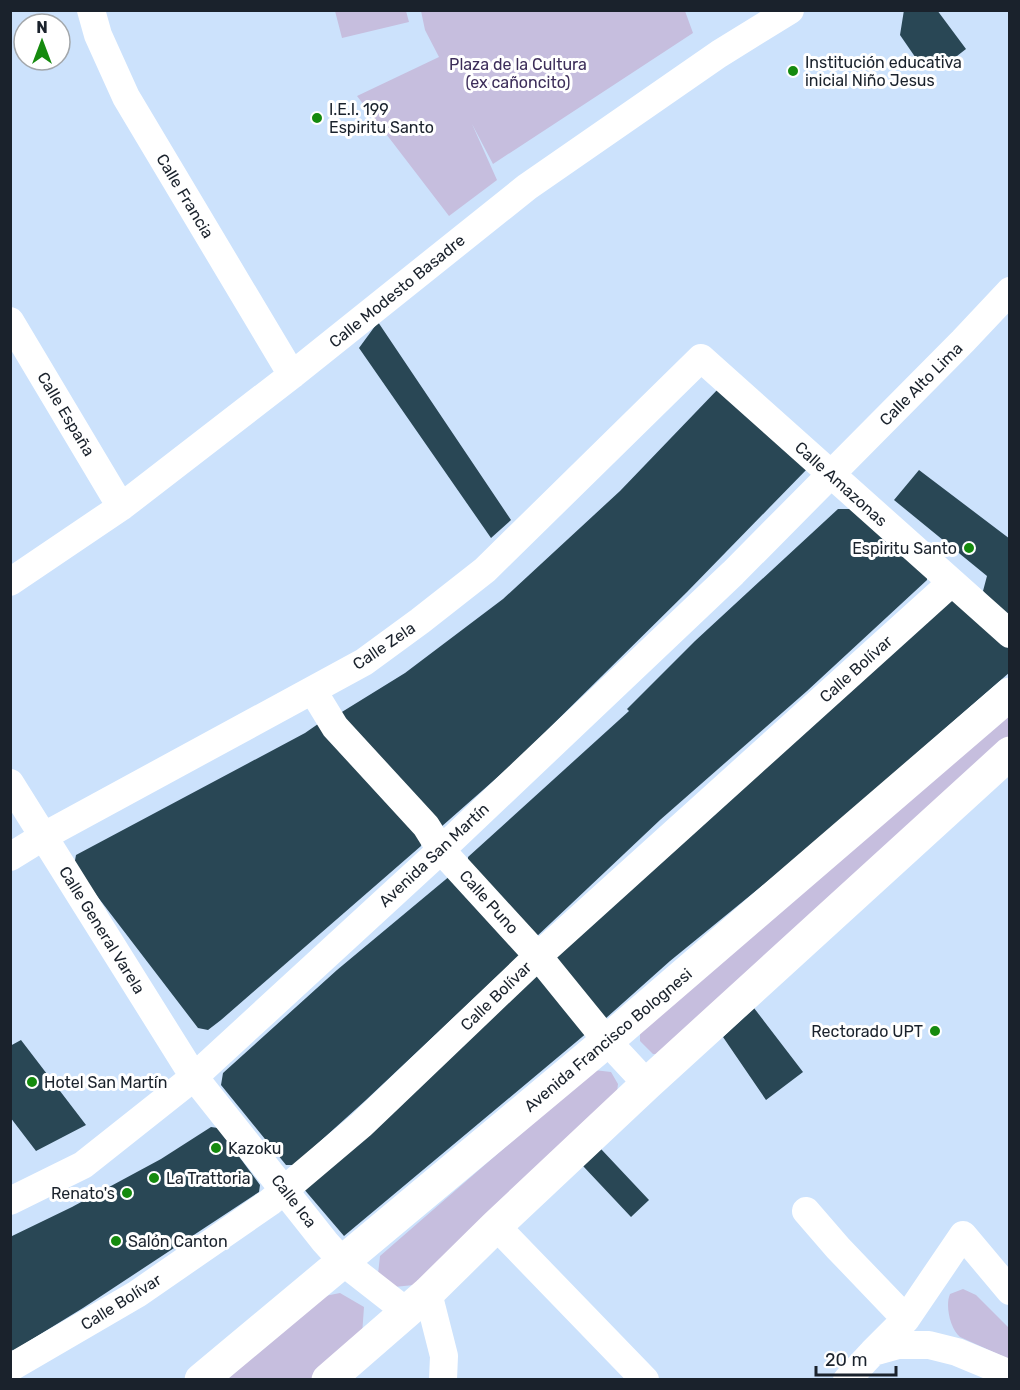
<svg xmlns="http://www.w3.org/2000/svg" width="1020" height="1390" viewBox="0 0 1020 1390" font-family="Rubik,sans-serif">
  <rect width="100%" height="100%" fill="#cce2fc"/>
  <!-- green -->
  <path fill="#c6bede" d="M 335,11 L 406,11 L 409,22 L 342,38 Z
    M 421,11 L 685,11 L 693,33 L 493,164 L 472,124 L 497,180 L 449,216 L 357,96 L 439,57 L 425,30 Z
    M 1009,704 L 1009,744 L 665,1054 L 653,1054 L 640,1041 L 640,1023 Z
    M 594,1070 L 611,1072 L 618,1084 L 616,1100 L 414,1285 L 394,1287 L 378,1274 L 380,1256 Z
    M 963,1289 L 976,1295 L 1009,1328 L 1009,1359 L 960,1337 C 950,1329 945,1305 950,1294 Z
    M 340,1293 L 364,1307 L 362,1335 L 311,1379 L 220,1380 L 320,1297 Z"/>
  <!-- building -->
  <path fill="#294755" d="M 904,10 L 937,10 L 966,49 L 939,70 L 922,67 L 900,35 Z
    M 378,322 L 511,520 L 491,538 L 359,348 Z
    M 719,388 L 809,467 L 687,592 L 516,761 L 441,827 L 337,715 L 405,673 L 503,599 L 620,491 Z
    M 919,470 L 1010,539 L 1010,625 L 983,591 L 987,576 L 894,500 Z
    M 838,509 L 850,509 L 927,574 L 927,580 L 807,691 L 660,820 L 534,939 L 468,866 L 468,857 L 629,711 L 627,709 L 695,641 Z
    M 951,595 L 1010,643 L 1010,672 L 800,855 L 670,961 L 605,1019 L 553,960 Z
    M 318,724 L 424,838 L 421,846 L 221,1020 L 208,1030 L 198,1028 L 74,866 L 76,855 L 305,733 Z
    M 451,875 L 521,954 L 366,1100 L 294,1165 L 286,1165 L 221,1085 L 223,1073 L 337,970 Z
    M 537,975 L 588,1032 L 344,1236 L 303,1188 Z
    M 754,1008 L 803,1072 L 766,1100 L 723,1037 Z
    M 21,1040 L 86,1125 L 36,1151 L 10,1117 L 10,1046 Z
    M 211,1127 L 218,1128 L 260,1185 L 259,1192 L 83,1308 L 13,1351 L 10,1347 L 10,1237 L 72,1207 L 161,1159 Z
    M 601,1149 L 649,1200 L 631,1217 L 583,1166 Z"/>
  <g fill="none" stroke-linecap="round" stroke-linejoin="round">
    <!-- minor -->
    <path stroke="#fff" stroke-width="28" d="M 91,10 L 98,35 L 126,97 L 292,375
      M 10,321 L 121,507
      M 10,582 L 121,507 L 292,375 L 527,187 L 719,54 L 790,10
      M 313,691 L 335,727 L 426,826 L 441,850 L 538,956 L 607,1041 L 647,1084
      M 10,783 L 194,1077 L 325,1242 L 343,1262 L 407,1312
      M 10,857 L 44,836 L 364,662 L 420,621 L 485,570 L 701,358 L 1010,634
      M 10,1201 L 83,1165 L 194,1077 L 441,850 L 733,573 L 963,341 L 1010,291
      M 806,1211 L 838,1248 L 906,1319
      M 496,1226 L 645,1380
      M 428,1293 L 444,1356 L 443,1380
      M 873,1352 L 906,1319 L 963,1235 L 1010,1291
      M 10,1368 L 137,1294 L 270,1202 L 361,1125 L 538,956 L 951,583
      M 847,1380 L 873,1352 L 898,1345 L 929,1345 L 957,1352 L 1010,1374"/>
    <!-- major -->
    <path stroke="#fff" stroke-width="33" d="M 201,1380 L 607,1041 L 1010,694
      M 328,1380 L 428,1293 L 496,1226 L 647,1084 L 1010,753"/>
  </g>
  <!-- markers -->
  <g fill="#158a0e" stroke="#fff" stroke-width="2">
    <circle cx="793" cy="71" r="6"/>
    <circle cx="317" cy="118" r="6"/>
    <circle cx="969" cy="548" r="6"/>
    <circle cx="935" cy="1031" r="6"/>
    <circle cx="32" cy="1082" r="6"/>
    <circle cx="216" cy="1148" r="6"/>
    <circle cx="154" cy="1178" r="6"/>
    <circle cx="127" cy="1193" r="6"/>
    <circle cx="116" cy="1241" r="6"/>
  </g>
  <g text-anchor="middle" dominant-baseline="central" stroke-width="6" stroke-linejoin="round" paint-order="stroke">
    <!-- poi labels -->
    <g font-size="16" fill="#1a222c" stroke="#fff" text-anchor="start">
      <text x="805" y="62">Institución educativa<tspan x="805" dy="18">inicial Niño Jesus</tspan></text>
      <text x="329" y="109">I.E.I. 199<tspan x="329" dy="18">Espiritu Santo</tspan></text>
      <text x="957" y="548" text-anchor="end">Espiritu Santo</text>
      <text x="923" y="1031" text-anchor="end">Rectorado UPT</text>
      <text x="44" y="1082">Hotel San Martín</text>
      <text x="228" y="1148">Kazoku</text>
      <text x="166" y="1178">La Trattoria</text>
      <text x="115" y="1193" text-anchor="end">Renato's</text>
      <text x="128" y="1241">Salón Canton</text>
    </g>
    <!-- park labels -->
    <g font-size="16" fill="#3d2e5a" stroke="#fff">
      <text x="518" y="64">Plaza de la Cultura<tspan x="518" dy="18">(ex cañoncito)</tspan></text>
    </g>
    <!-- street labels -->
    <g font-size="16" fill="#1a222c" stroke="#fff">
      <text transform="translate(185 196) rotate(59)">Calle Francia</text>
      <text transform="translate(397 291) rotate(-39)">Calle Modesto Basadre</text>
      <text transform="translate(921 384) rotate(-45)">Calle Alto Lima</text>
      <text transform="translate(66 414) rotate(59)">Calle España</text>
      <text transform="translate(841 484) rotate(42)">Calle Amazonas</text>
      <text transform="translate(384 646) rotate(-34)">Calle Zela</text>
      <text transform="translate(856 669) rotate(-42)">Calle Bolívar</text>
      <text transform="translate(434 855) rotate(-43)">Avenida San Martín</text>
      <text transform="translate(489 902) rotate(48)">Calle Puno</text>
      <text transform="translate(102 930) rotate(58)">Calle General Varela</text>
      <text transform="translate(496 996) rotate(-44)">Calle Bolívar</text>
      <text transform="translate(608 1040) rotate(-40)">Avenida Francisco Bolognesi</text>
      <text transform="translate(294 1201) rotate(52)">Calle Ica</text>
      <text transform="translate(121 1302) rotate(-32)">Calle Bolívar</text>
    </g>
  </g>
  <!-- border -->
  <rect width="1020" height="1390" fill="none" stroke="#1a222c" stroke-width="24"/>
  <!-- north arrow -->
  <g transform="translate(42 42)"><circle r="28" fill="#ffffff" stroke="#a3a7ab" stroke-width="1.5"/>
  <path d="M0-4.5L10 22L0 15L-10 22Z" fill="#158a0e"/>
  <text y="-9" font-size="16" font-weight="bold" text-anchor="middle" fill="#1a222c">N</text>
  </g>
  <!-- scale -->
  <path d="M816 1366v9h80v-9" fill="none" stroke="#1a222c" stroke-width="3"/>
  <text x="825" y="1366" font-size="18" fill="#1a222c" stroke="#ffffff" stroke-width="4.5" paint-order="stroke">20 m</text>
</svg>
